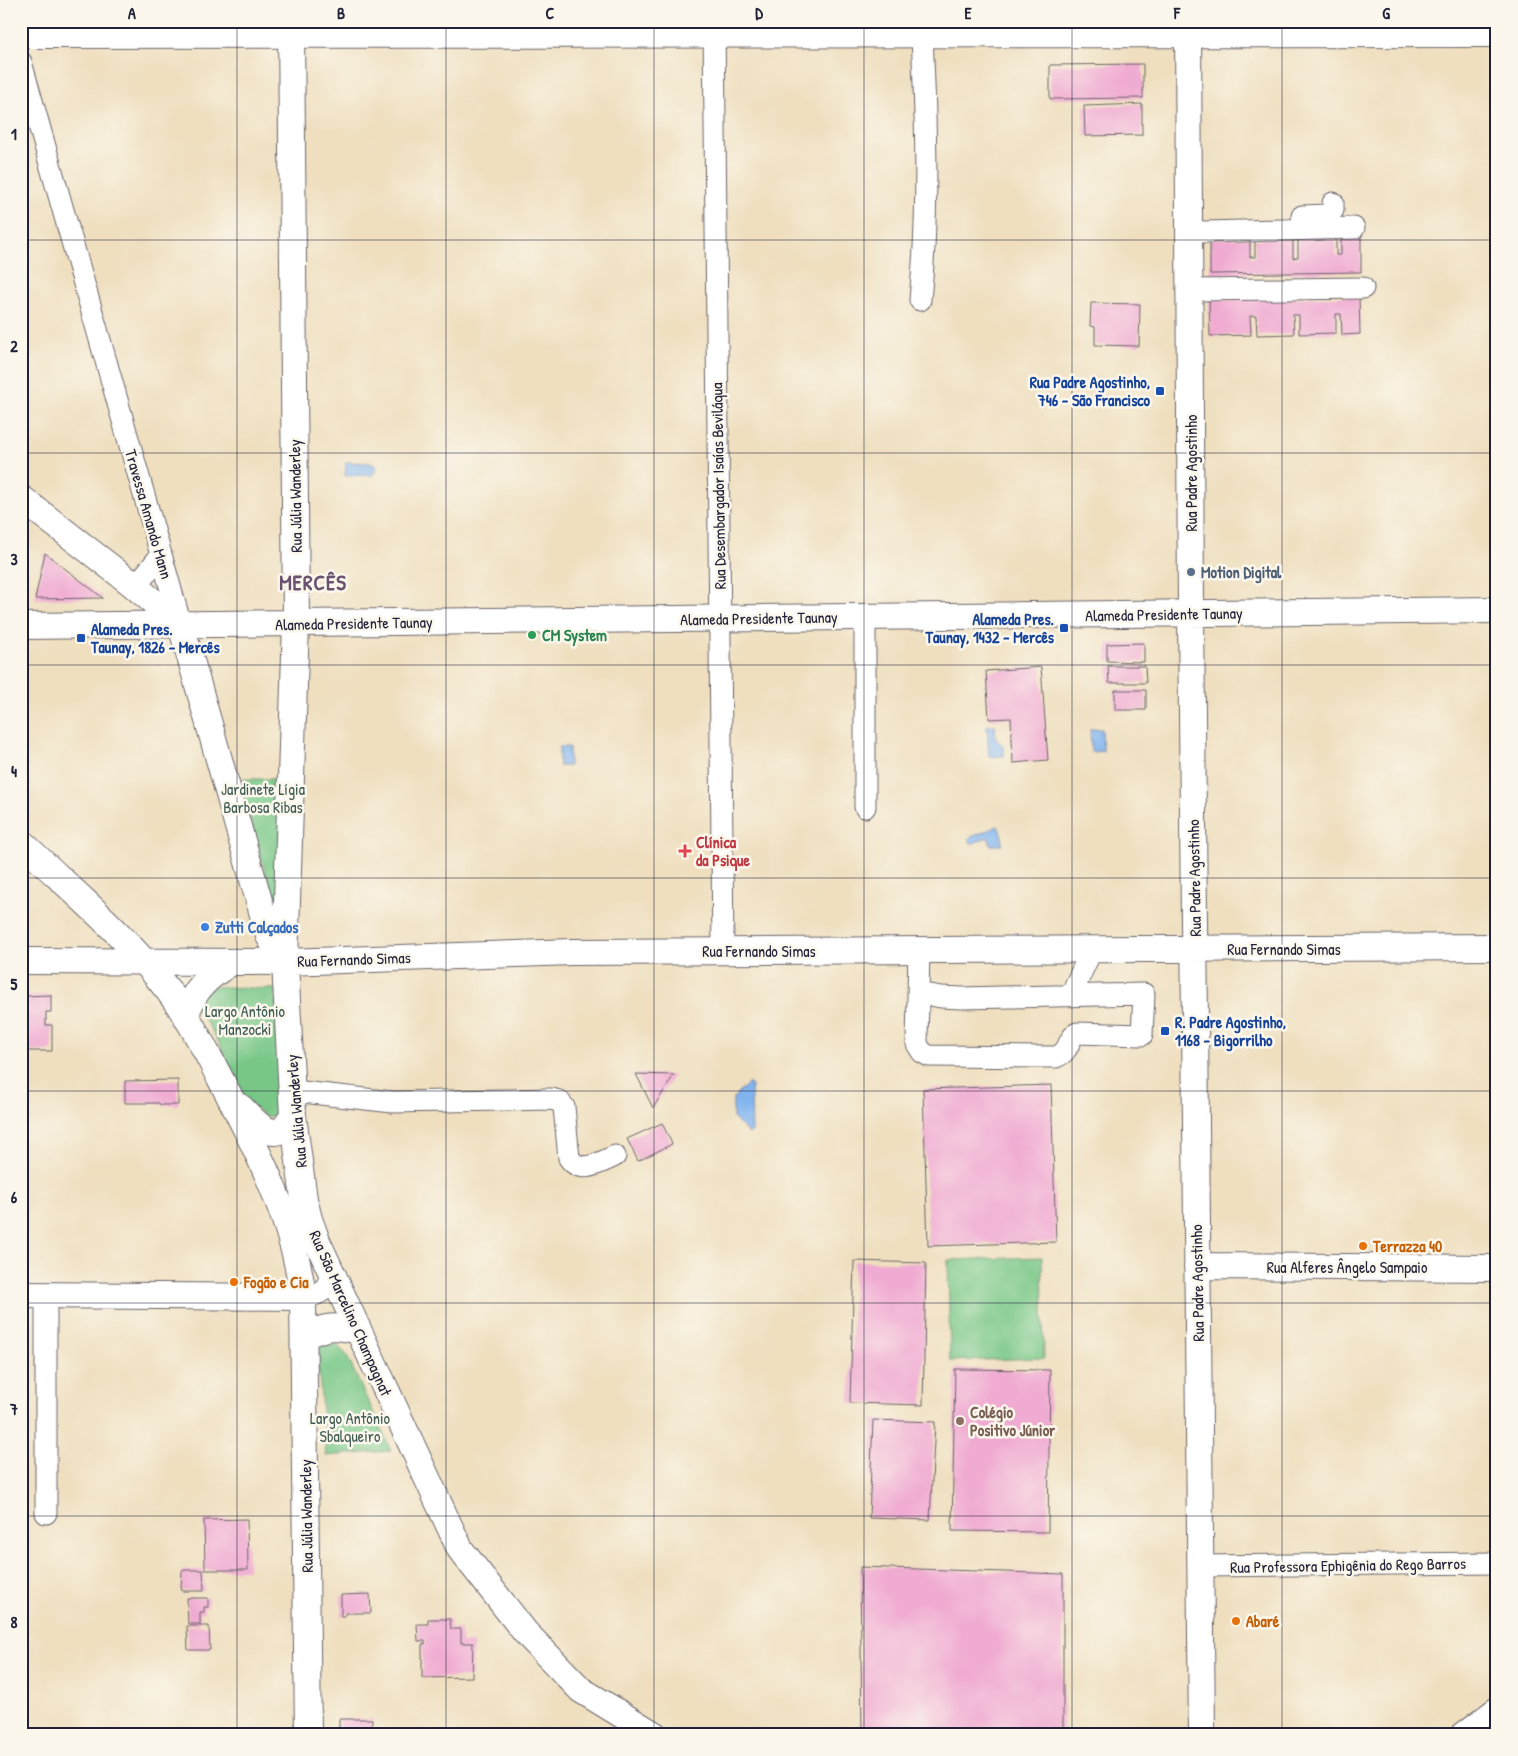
<svg xmlns="http://www.w3.org/2000/svg" width="1518" height="1756" viewBox="0 0 1518 1756" font-family="'Patrick Hand',sans-serif">
  <rect width="100%" height="100%" fill="#fbf7ec"/>
  <filter id="ink" filterUnits="userSpaceOnUse"><feTurbulence type="fractalNoise" baseFrequency=".02" numOctaves="2"/><feDisplacementMap in="SourceGraphic" scale="10" xChannelSelector="R" yChannelSelector="G"/><feConvolveMatrix kernelMatrix="1 2 1 2 8 2 1 2 1" color-interpolation-filters="sRGB"/></filter>
  <filter id="wash" filterUnits="userSpaceOnUse"><feTurbulence type="fractalNoise" baseFrequency=".0096" numOctaves="4" result="noise"/><feDisplacementMap in="SourceGraphic" scale="20" xChannelSelector="R" yChannelSelector="G"/><feGaussianBlur stdDeviation="1.12" result="paint"/><feColorMatrix in="noise" values="0 0 0 0 0 0 0 0 0 0 0 0 0 0 0 0 0 1.4 0 .05"/><feComposite in="paint" operator="in"/></filter>
  <g filter="url(#wash)">
    <rect width="100%" height="100%" fill="#efdfbf"/>
    <!-- green -->
    <path fill="#78c787" stroke="#4d7461" d="M 238,779 L 282,779 L 284,936 Z
      M 177,985 L 275,989 L 281,1109 L 275,1115 L 266,1117 L 246,1100 L 216,1037 L 202,1016 Z
      M 1042,1257 L 1044,1358 L 950,1361 L 948,1260 Z
      M 323,1338 L 332,1341 L 346,1354 L 391,1451 L 326,1456 L 316,1339 Z"/>
    <!-- water -->
    <path fill="#80b4ee" stroke="#516b94" d="M 346,462 L 370,463 L 376,466 L 376,470 L 372,475 L 345,476 Z
      M 995,725 L 996,739 L 1004,748 L 1004,756 L 989,757 L 987,726 Z
      M 1090,729 L 1102,729 L 1103,751 L 1091,752 Z
      M 559,747 L 569,747 L 569,766 L 559,766 Z
      M 998,826 L 1002,836 L 1002,845 L 991,845 L 988,837 L 971,844 L 969,838 Z
      M 749,1083 L 751,1086 L 752,1131 L 749,1134 L 733,1118 L 733,1098 Z"/>
    <g id="blocks">
      <!-- building -->
      <path fill="#f0abd2" d="M 1143,64 L 1143,98 L 1050,99 L 1050,65 Z
        M 1142,104 L 1142,135 L 1085,136 L 1084,106 Z
        M 1341,232 L 1361,232 L 1361,272 L 1210,274 L 1210,239 L 1250,238 L 1250,257 L 1255,257 L 1255,239 L 1293,238 L 1293,258 L 1298,257 L 1298,238 L 1336,237 L 1336,255 L 1341,255 Z
        M 1359,296 L 1360,334 L 1342,335 L 1341,314 L 1336,314 L 1336,333 L 1299,334 L 1299,315 L 1293,315 L 1294,334 L 1257,335 L 1256,316 L 1250,316 L 1251,335 L 1210,336 L 1209,300 Z
        M 1091,303 L 1140,304 L 1139,346 L 1095,345 L 1095,327 L 1090,326 Z
        M 45,553 L 103,598 L 35,599 Z
        M 1144,643 L 1144,662 L 1107,661 L 1107,644 Z
        M 1108,666 L 1145,666 L 1146,683 L 1109,683 Z
        M 1041,667 L 1048,760 L 1013,763 L 1011,718 L 989,719 L 986,671 Z
        M 1115,690 L 1146,690 L 1146,710 L 1115,710 Z
        M 51,995 L 51,1012 L 46,1012 L 46,1025 L 52,1025 L 52,1051 L 22,1051 L 23,996 Z
        M 636,1074 L 674,1075 L 653,1108 Z
        M 178,1080 L 178,1105 L 160,1105 L 159,1103 L 125,1103 L 125,1081 Z
        M 1051,1085 L 1056,1242 L 928,1246 L 923,1089 Z
        M 662,1123 L 672,1144 L 638,1161 L 627,1139 Z
        M 854,1261 L 926,1263 L 923,1405 L 850,1403 Z
        M 955,1369 L 1050,1370 L 1048,1532 L 952,1531 Z
        M 873,1420 L 935,1422 L 930,1520 L 869,1518 Z
        M 247,1519 L 248,1570 L 205,1570 L 204,1520 Z
        M 860,1567 L 1063,1574 L 1063,1735 L 862,1735 Z
        M 185,1570 L 203,1570 L 204,1591 L 182,1591 L 181,1587 L 182,1571 Z
        M 370,1594 L 371,1613 L 345,1613 L 345,1616 L 341,1616 L 341,1595 Z
        M 187,1598 L 208,1598 L 208,1607 L 204,1607 L 204,1612 L 200,1612 L 200,1624 L 188,1624 Z
        M 428,1619 L 450,1619 L 451,1629 L 461,1629 L 461,1643 L 473,1643 L 472,1677 L 422,1678 L 422,1644 L 425,1644 L 425,1641 L 418,1641 L 417,1624 L 428,1624 Z
        M 187,1626 L 209,1626 L 210,1650 L 188,1650 Z
        M 339,1719 L 372,1719 L 373,1735 L 339,1735 Z"/>
    </g>
  </g>
  <g filter="url(#ink)">
    <use href="#blocks" fill-opacity="0" stroke="#6a6469" stroke-width="1"/>
    <g fill="none" stroke-linecap="round" stroke-linejoin="round">
      <defs>
        <path id="minor" d="M 714,21 L 723,951
          M 21,62 L 181,625
          M 1302,216 L 1327,215 L 1333,210 L 1333,203
          M 1189,231 L 1206,232 L 1354,228
          M 1190,290 L 1363,288
          M 920,300 C 929,212 926,123 922,35
          M 131,583 L 144,576 L 161,555
          M 865,807 L 865,617
          M 918,993 L 941,997 L 961,998 L 1144,994 L 1142,1035 L 1077,1033 C 1066,1040 1072,1050 1056,1057 L 929,1056 L 922,1052 L 917,1044 L 919,950
          M 1073,996 L 1075,986 L 1092,949
          M 293,1091 L 393,1102 L 551,1099 L 559,1101 L 564,1107 L 569,1158 C 581,1175 599,1163 615,1156
          M 46,1295 L 46,1513
          M 303,1297 C 322,1295 325,1291 332,1274
          M 1200,1566 L 1497,1563
          M 1460,1735 L 1497,1707"/>
        <path id="major" d="M 291,21 L 296,623 L 285,962 L 293,1116 L 304,1199 L 309,1219 L 317,1241 L 460,1549 L 525,1632 L 581,1690 L 655,1735
          M 1188,21 L 1191,614 L 1202,1735
          M 21,35 L 1497,34
          M 21,498 L 131,583 L 181,625
          M 181,625 L 269,936 L 285,962
          M 21,626 L 1497,610
          M 21,842 C 69,888 122,932 163,984 C 187,1013 203,1046 220,1078 C 256,1147 294,1220 303,1297 L 308,1735
          M 21,961 L 285,962 L 572,952 L 1497,947
          M 186,1015 C 194,988 209,976 232,962
          M 240,1107 C 250,1116 268,1140 283,1129 C 287,1126 290,1120 293,1116
          M 1197,1266 L 1497,1268
          M 21,1295 L 303,1297
          M 304,1336 C 326,1326 334,1325 358,1331"/>
      </defs>
      <!-- minor casing -->
      <use href="#minor" stroke="#6a6469" stroke-width="23"/>
      <!-- major casing -->
      <use href="#major" stroke="#6a6469" stroke-width="28"/>
      <!-- minor -->
      <use href="#minor" stroke="#fff" stroke-width="21"/>
      <!-- major -->
      <use href="#major" stroke="#fff" stroke-width="26"/>
    </g>
  </g>
  <!-- grid -->
  <path fill="none" stroke="#22223b" stroke-width="1" stroke-opacity="0.55" d="M 237,21 L 237,1735M 446,21 L 446,1735M 654,21 L 654,1735M 864,21 L 864,1735M 1072,21 L 1072,1735M 1282,21 L 1282,1735M 21,240 L 1497,240M 21,453 L 1497,453M 21,665 L 1497,665M 21,878 L 1497,878M 21,1091 L 1497,1091M 21,1303 L 1497,1303M 21,1516 L 1497,1516"/>
  <!-- markers -->
  <g fill="#1a4fb4" stroke="#fbf7ec" stroke-width="2">
    <rect x="1155" y="386" width="10" height="10" rx="2.5"/>
    <rect x="1059" y="623" width="10" height="10" rx="2.5"/>
    <rect x="76" y="633" width="10" height="10" rx="2.5"/>
    <rect x="1160" y="1026" width="10" height="10" rx="2.5"/>
  </g>
  <circle fill="#5c6f8a" stroke="#fbf7ec" stroke-width="2" cx="1191" cy="572" r="5"/>
  <circle fill="#2e9e5b" stroke="#fbf7ec" stroke-width="2" cx="532" cy="635" r="5"/>
  <path fill="#e0444e" stroke="#fbf7ec" stroke-width="2" d="M682.5 843.5h5v5h5v5h-5v5h-5v-5h-5v-5h5z"/>
  <circle fill="#3f7fe0" stroke="#fbf7ec" stroke-width="2" cx="205" cy="927" r="5"/>
  <g fill="#e8710a" stroke="#fbf7ec" stroke-width="2">
    <circle cx="1363" cy="1246" r="5"/>
    <circle cx="234" cy="1282" r="5"/>
    <circle cx="1236" cy="1621" r="5"/>
  </g>
  <circle fill="#8d6e63" stroke="#fbf7ec" stroke-width="2" cx="960" cy="1421" r="5"/>
  <g text-anchor="middle" dominant-baseline="central" stroke-width="5" stroke-linejoin="round" paint-order="stroke">
    <!-- transit labels -->
    <g font-size="16" font-weight="bold" fill="#164399" stroke="#fbf7ec" text-anchor="end">
      <text x="1150" y="382">Rua Padre Agostinho,<tspan x="1150" dy="18">746 - São Francisco</tspan></text>
      <text x="1054" y="619">Alameda Pres.<tspan x="1054" dy="18">Taunay, 1432 - Mercês</tspan></text>
      <text x="91" y="629" text-anchor="start">Alameda Pres.<tspan x="91" dy="18">Taunay, 1826 - Mercês</tspan></text>
      <text x="1175" y="1022" text-anchor="start">R. Padre Agostinho,<tspan x="1175" dy="18">1168 - Bigorrilho</tspan></text>
    </g>
    <!-- street labels -->
    <g font-size="16" fill="#22223b" stroke="#fbf7ec">
      <text transform="translate(1191 473) rotate(-90)">Rua Padre Agostinho</text>
      <text transform="translate(718 486) rotate(-91)">Rua Desembargador Isaías Beviláqua</text>
      <text transform="translate(295 496) rotate(-91)">Rua Júlia Wanderley</text>
      <text transform="translate(149 514) rotate(74)">Travessa Amando Mann</text>
      <text transform="translate(1164 614) rotate(-1)">Alameda Presidente Taunay</text>
      <text transform="translate(759 618) rotate(-1)">Alameda Presidente Taunay</text>
      <text transform="translate(354 623) rotate(-1)">Alameda Presidente Taunay</text>
      <text transform="translate(1194 878) rotate(-91)">Rua Padre Agostinho</text>
      <text x="1284" y="949">Rua Fernando Simas</text>
      <text x="759" y="951">Rua Fernando Simas</text>
      <text transform="translate(354 959) rotate(-2)">Rua Fernando Simas</text>
      <text transform="translate(296 1111) rotate(-95)">Rua Júlia Wanderley</text>
      <text x="1347" y="1267">Rua Alferes Ângelo Sampaio</text>
      <text transform="translate(1197 1283) rotate(-91)">Rua Padre Agostinho</text>
      <text transform="translate(351 1313) rotate(66)">Rua São Marcelino Champagnat</text>
      <text transform="translate(306 1516) rotate(-91)">Rua Júlia Wanderley</text>
      <text transform="translate(1348 1565) rotate(-1)">Rua Professora Ephigênia do Rego Barros</text>
    </g>
    <!-- service labels -->
    <g font-size="16" font-weight="bold" fill="#4e5e75" stroke="#fbf7ec" text-anchor="start">
      <text x="1201" y="572">Motion Digital</text>
    </g>
    <!-- leisure labels -->
    <g font-size="16" font-weight="bold" fill="#27864d" stroke="#fbf7ec" text-anchor="start">
      <text x="542" y="635">CM System</text>
    </g>
    <!-- park labels -->
    <g font-size="16" fill="#405c56" stroke="#fbf7ec">
      <text x="263" y="789">Jardinete Lígia<tspan x="263" dy="18">Barbosa Ribas</tspan></text>
      <text x="245" y="1011">Largo Antônio<tspan x="245" dy="18">Manzocki</tspan></text>
      <text x="350" y="1418">Largo Antônio<tspan x="350" dy="18">Sbalqueiro</tspan></text>
    </g>
    <!-- health labels -->
    <g font-size="16" font-weight="bold" fill="#be3a42" stroke="#fbf7ec" text-anchor="start">
      <text x="696" y="842">Clínica<tspan x="696" dy="18">da Psique</tspan></text>
    </g>
    <!-- shop labels -->
    <g font-size="16" font-weight="bold" fill="#366cbe" stroke="#fbf7ec" text-anchor="start">
      <text x="215" y="927">Zutti Calçados</text>
    </g>
    <!-- food labels -->
    <g font-size="16" font-weight="bold" fill="#c56008" stroke="#fbf7ec" text-anchor="start">
      <text x="1373" y="1246">Terrazza 40</text>
      <text x="244" y="1282">Fogão e Cia</text>
      <text x="1246" y="1621">Abaré</text>
    </g>
    <!-- education labels -->
    <g font-size="16" font-weight="bold" fill="#785e54" stroke="#fbf7ec" text-anchor="start">
      <text x="970" y="1412">Colégio<tspan x="970" dy="18">Positivo Júnior</tspan></text>
    </g>
    <!-- district labels -->
    <g font-size="21" font-weight="bold" letter-spacing="1" fill="#6a5270" stroke="#fbf7ec">
      <text x="313" y="582">MERCÊS</text>
    </g>
  </g>
  <!-- margin -->
  <rect width="1518" height="1756" fill="none" stroke="#fbf7ec" stroke-width="55"/>
  <rect x="28" y="28" width="1462" height="1700" fill="none" stroke="#22223b" stroke-width="2"/>
  <g font-size="16" text-anchor="middle" font-weight="bold" fill="#22223b">
    <text x="132" y="19">A</text>
    <text x="341" y="19">B</text>
    <text x="550" y="19">C</text>
    <text x="759" y="19">D</text>
    <text x="968" y="19">E</text>
    <text x="1177" y="19">F</text>
    <text x="1386" y="19">G</text>
    <text x="14" y="140">1</text>
    <text x="14" y="352">2</text>
    <text x="14" y="565">3</text>
    <text x="14" y="777">4</text>
    <text x="14" y="990">5</text>
    <text x="14" y="1203">6</text>
    <text x="14" y="1415">7</text>
    <text x="14" y="1628">8</text>
  </g>
</svg>
